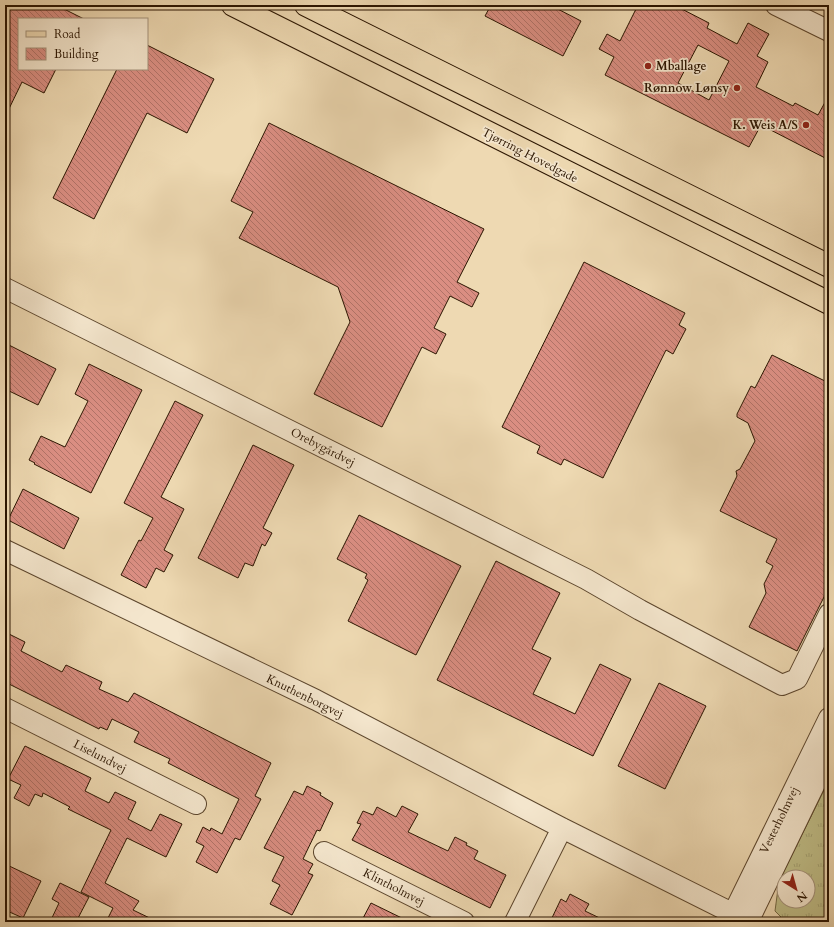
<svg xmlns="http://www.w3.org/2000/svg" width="834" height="927" viewBox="0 0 834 927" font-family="Cardo,serif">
  <defs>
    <pattern id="grass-tufts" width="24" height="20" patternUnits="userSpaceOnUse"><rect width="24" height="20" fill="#bfbd87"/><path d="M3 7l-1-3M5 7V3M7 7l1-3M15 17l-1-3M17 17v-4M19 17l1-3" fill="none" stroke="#a4a273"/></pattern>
    <pattern id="building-back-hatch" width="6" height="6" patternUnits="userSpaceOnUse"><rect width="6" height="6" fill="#da8e82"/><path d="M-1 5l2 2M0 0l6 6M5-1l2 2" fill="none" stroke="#b17368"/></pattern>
  </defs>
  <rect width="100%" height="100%" fill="#eed9b2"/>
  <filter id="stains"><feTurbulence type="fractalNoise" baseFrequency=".005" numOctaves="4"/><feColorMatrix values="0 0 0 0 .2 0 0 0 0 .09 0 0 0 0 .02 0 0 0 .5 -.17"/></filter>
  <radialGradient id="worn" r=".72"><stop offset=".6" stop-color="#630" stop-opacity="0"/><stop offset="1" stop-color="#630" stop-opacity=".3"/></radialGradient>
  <!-- grass -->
  <path fill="url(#grass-tufts)" stroke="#756944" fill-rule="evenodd" d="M 829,780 L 829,922 L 786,922 L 775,911 L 779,881 ZM 784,877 L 808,877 L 808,901 L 784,901 Z"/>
  <!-- building -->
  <path fill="url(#building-back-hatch)" stroke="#2b1501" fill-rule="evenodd" d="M 5,5 L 56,5 L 84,19 L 19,19 L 19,69 L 56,69 L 44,93 L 22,82 L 5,117 Z
    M 491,5 L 550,5 L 581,21 L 563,56 L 485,16 Z
    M 638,5 L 674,5 L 709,23 L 707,28 L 737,44 L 748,23 L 769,34 L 757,56 L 768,62 L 756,87 L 793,106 L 795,103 L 818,115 L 829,95 L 829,160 L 761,125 L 749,147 L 605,75 L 614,57 L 599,49 L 607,34 L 620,41 ZM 698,45 L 729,61 L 709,100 L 678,83 Z
    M 147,45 L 214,79 L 187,133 L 147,113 L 94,219 L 53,198 L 117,69 L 147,69 Z
    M 269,123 L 484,229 L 457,282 L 479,293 L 472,307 L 450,296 L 434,328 L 446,334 L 436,354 L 422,347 L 382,427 L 314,394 L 350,322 L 338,287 L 239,238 L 253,212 L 231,201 Z
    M 584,262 L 685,313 L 679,325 L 686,329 L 673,354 L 666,350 L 603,478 L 564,459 L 561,465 L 537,453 L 540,446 L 502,427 Z
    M 5,343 L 56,369 L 38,405 L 5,389 Z
    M 772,355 L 829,383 L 829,587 L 797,651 L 749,627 L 766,593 L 764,584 L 773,566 L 766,562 L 777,539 L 720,511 L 737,476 L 736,471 L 740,469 L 755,441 L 748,423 L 737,417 L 737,414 L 751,386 L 755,388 Z
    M 89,364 L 142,390 L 91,493 L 34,464 L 35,463 L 29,460 L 41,436 L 65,447 L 88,401 L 75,394 Z
    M 175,401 L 203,415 L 161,497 L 184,509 L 164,550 L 173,555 L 164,572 L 156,568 L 146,588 L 121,575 L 139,540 L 141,541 L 153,518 L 124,503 Z
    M 253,445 L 294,465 L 263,528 L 272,533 L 265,546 L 262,544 L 253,566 L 245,563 L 238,578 L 198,558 Z
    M 23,489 L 79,518 L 64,549 L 8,520 Z
    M 359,515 L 461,566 L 416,655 L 348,621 L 368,580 L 365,578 L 367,574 L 337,559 Z
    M 496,561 L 560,593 L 532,649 L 551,658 L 533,694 L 575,714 L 600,664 L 631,679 L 593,756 L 437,680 Z
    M 5,632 L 25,642 L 21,651 L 62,672 L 66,665 L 102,682 L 99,689 L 128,702 L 134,693 L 271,763 L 255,796 L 261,799 L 240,840 L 235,838 L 217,873 L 196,862 L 204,846 L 196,842 L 203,827 L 210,831 L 211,828 L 222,834 L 239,799 L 168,763 L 170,759 L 134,742 L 139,732 L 112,719 L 107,730 L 100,727 L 99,729 L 5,682 Z
    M 659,683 L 706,706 L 665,789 L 618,766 Z
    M 25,746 L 91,778 L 85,791 L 109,803 L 115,792 L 136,802 L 128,819 L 151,831 L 160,814 L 182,824 L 166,857 L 127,838 L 105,883 L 139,901 L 133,910 L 158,922 L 106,922 L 113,908 L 81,892 L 111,830 L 68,809 L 70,807 L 43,793 L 42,797 L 35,794 L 29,806 L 14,798 L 21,785 L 8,779 Z
    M 307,786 L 321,793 L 320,795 L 333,803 L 320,831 L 317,830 L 303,859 L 313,864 L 308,873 L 313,875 L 292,915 L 270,904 L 280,885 L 272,881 L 284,857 L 264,848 L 294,791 L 303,795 Z
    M 402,806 L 418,814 L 408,832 L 448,851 L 455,837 L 467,843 L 466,845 L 478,851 L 474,859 L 506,875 L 490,908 L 352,840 L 361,824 L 357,823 L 363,811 L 373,815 L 377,807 L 396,817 Z
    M 5,864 L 41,881 L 23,918 L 5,910 Z
    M 60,883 L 89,897 L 76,922 L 50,922 L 59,903 L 52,899 Z
    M 570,894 L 589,904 L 585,911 L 608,922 L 550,922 L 561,899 L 566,902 Z
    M 371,903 L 410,922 L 361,922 Z"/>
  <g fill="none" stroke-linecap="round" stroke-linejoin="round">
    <defs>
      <path id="minor" d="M 776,5 L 829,31
        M 5,288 L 586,579 L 640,610 L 782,685 L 797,679 L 829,614
        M 5,550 L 316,700 L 562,828 L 750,922
        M 5,708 L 196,804
        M 324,852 L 464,922
        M 515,922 L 562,828
        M 729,922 L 829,718
        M 748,922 L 829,755"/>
      <path id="major" d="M 233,5 L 829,303
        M 306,5 L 829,266"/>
    </defs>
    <!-- minor casing -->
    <use href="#minor" stroke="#5c462d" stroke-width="22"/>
    <!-- major casing -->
    <use href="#major" stroke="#2b1501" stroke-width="24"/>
    <!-- minor -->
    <use href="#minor" stroke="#f4e6cd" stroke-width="20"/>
    <!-- major -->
    <use href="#major" stroke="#eed9b2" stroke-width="22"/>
  </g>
  <!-- markers -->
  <g fill="#8f2418" stroke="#f4e6cd" stroke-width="1.5">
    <circle cx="648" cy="66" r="4"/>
    <circle cx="737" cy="88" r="4"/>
    <circle cx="806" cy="125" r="4"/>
  </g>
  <g text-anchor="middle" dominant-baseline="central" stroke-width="3.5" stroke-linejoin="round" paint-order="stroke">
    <!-- poi labels -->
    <g font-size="12" font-weight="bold" fill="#2b1501" stroke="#f4e6cd" text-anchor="end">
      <text x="656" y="66" text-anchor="start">Mballage</text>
      <text x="729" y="88">Rønnow Lønsy</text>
      <text x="798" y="125">K. Weis A/S</text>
    </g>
    <!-- street labels -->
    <g font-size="12" fill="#2b1501" stroke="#f4e6cd">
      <text transform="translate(530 155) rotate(27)">Tjørring Hovedgade</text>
      <text transform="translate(323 447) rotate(27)">Orebygårdvej</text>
      <text transform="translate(305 696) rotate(26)">Knuthenborgvej</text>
      <text transform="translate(100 756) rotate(27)">Liselundvej</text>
      <text transform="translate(779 820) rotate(-64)">Vesterholmvej</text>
      <text transform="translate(394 887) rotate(27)">Klintholmvej</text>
    </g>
  </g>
  <!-- margin -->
  <rect width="834" height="927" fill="none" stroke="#eed9b2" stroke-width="20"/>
  <rect x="6" y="6" width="822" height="915" fill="none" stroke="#2b1501" stroke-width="2"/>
  <rect x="10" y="10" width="814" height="907" fill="none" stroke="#2b1501"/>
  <!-- legend -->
  <rect x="18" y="18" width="130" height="52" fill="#f4e6cd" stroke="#a4927b"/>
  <rect x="26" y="31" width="20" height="6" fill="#eed9b2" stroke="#a4927b"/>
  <text x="54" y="38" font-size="12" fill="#2b1501">Road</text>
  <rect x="26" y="48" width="20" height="12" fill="url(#building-back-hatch)" stroke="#a4927b"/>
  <text x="54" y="58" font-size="12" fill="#2b1501">Building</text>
  <!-- north arrow -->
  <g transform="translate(796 889) rotate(143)"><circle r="19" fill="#f4e6cd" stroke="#a4927b"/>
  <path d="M0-3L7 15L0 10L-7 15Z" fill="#8f2418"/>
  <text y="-6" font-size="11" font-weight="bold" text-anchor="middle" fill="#2b1501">N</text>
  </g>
  <rect width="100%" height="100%" filter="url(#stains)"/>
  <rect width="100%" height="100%" fill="url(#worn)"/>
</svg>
